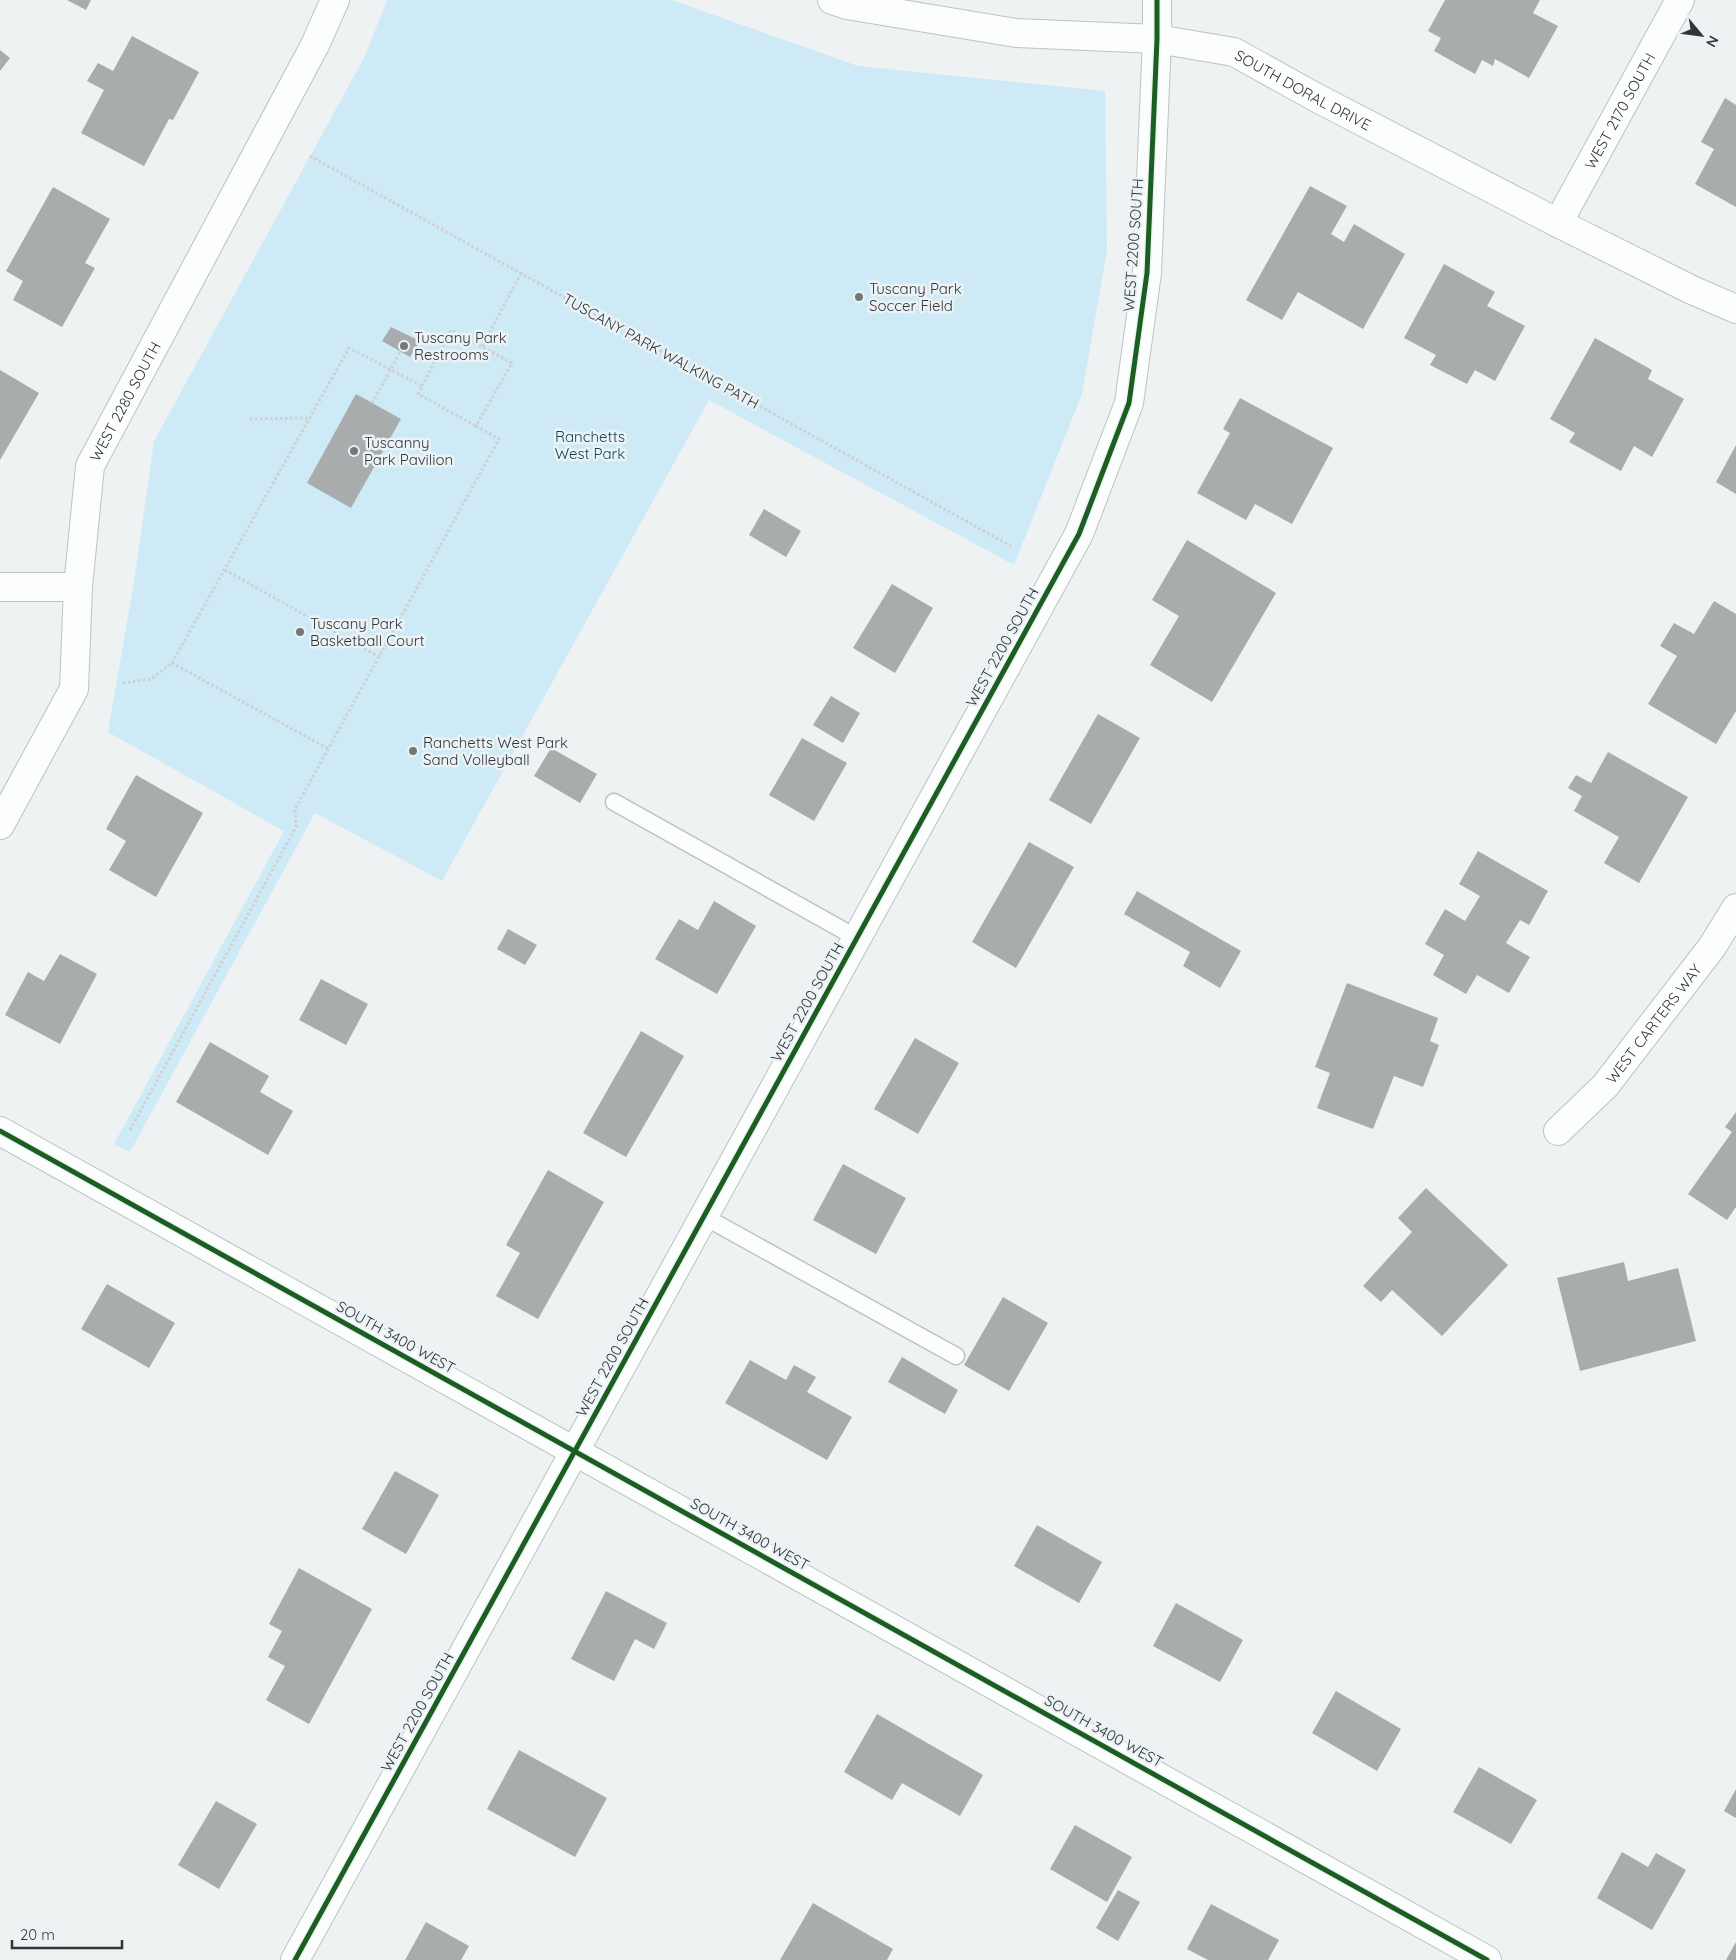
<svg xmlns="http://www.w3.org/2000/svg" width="1736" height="1960" viewBox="0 0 1736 1960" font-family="Quicksand,sans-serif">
  <rect width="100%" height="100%" fill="#eef2f3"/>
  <!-- green -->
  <path fill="#ceeaf6" d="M 387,0 L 672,0 L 858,66 L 1105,91 L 1107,250 L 1082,394 L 1014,565 L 709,400 L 442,881 L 315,813 L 130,1152 L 114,1144 L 284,831 L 108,732 L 134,582 L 154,441 L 365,56 Z"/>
  <!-- building -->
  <path fill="#a9acad" d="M 67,0 L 91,0 L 86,10 Z
    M 1445,0 L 1540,0 L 1533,13 L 1558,26 L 1529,78 L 1495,59 L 1493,66 L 1482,60 L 1475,74 L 1434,51 L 1441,38 L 1428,31 Z
    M 132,36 L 199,72 L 173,120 L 169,119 L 144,166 L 81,133 L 104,90 L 87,81 L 98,63 L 113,71 Z
    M 0,50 L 10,58 L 0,71 Z
    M 1725,98 L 1736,105 L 1736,207 L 1695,184 L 1714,149 L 1701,142 Z
    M 1310,186 L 1347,206 L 1331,234 L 1344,242 L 1354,224 L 1405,254 L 1363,329 L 1298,292 L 1282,320 L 1246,300 Z
    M 53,187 L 110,219 L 85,263 L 95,268 L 62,327 L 13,300 L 23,281 L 6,271 Z
    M 1444,264 L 1495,292 L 1487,306 L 1525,326 L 1495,381 L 1475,370 L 1467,384 L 1430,365 L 1436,355 L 1404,338 Z
    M 391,327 L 420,341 L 410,357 L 382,341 Z
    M 1595,338 L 1652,370 L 1648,379 L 1684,399 L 1652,457 L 1634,446 L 1621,471 L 1569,442 L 1575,433 L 1550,419 Z
    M 0,370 L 39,393 L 0,460 Z
    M 356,394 L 401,419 L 351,508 L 307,483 Z
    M 1240,398 L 1333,448 L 1292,524 L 1255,504 L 1246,520 L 1197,493 L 1230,433 L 1223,429 Z
    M 1736,445 L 1736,494 L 1716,482 Z
    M 764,509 L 801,531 L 786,557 L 749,535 Z
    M 1187,540 L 1276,593 L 1212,702 L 1150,665 L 1179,616 L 1152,600 Z
    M 892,584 L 933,608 L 895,673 L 853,648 Z
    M 1714,601 L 1736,614 L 1736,711 L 1716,744 L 1648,704 L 1677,656 L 1660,646 L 1674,623 L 1694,634 Z
    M 831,696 L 860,713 L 843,743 L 813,725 Z
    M 1098,714 L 1140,738 L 1091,824 L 1049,800 Z
    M 802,738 L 847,763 L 814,821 L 769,795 Z
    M 551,748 L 597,774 L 580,803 L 534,776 Z
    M 1608,752 L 1688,797 L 1639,883 L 1604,863 L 1619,837 L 1574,811 L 1582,796 L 1568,788 L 1576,775 L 1591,783 Z
    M 136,775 L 203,813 L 156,897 L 109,870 L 126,841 L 106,829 Z
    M 1029,842 L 1074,867 L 1016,968 L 972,942 Z
    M 1478,851 L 1548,891 L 1529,925 L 1520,920 L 1506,943 L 1530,957 L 1509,993 L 1477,975 L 1466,994 L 1433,975 L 1444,955 L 1425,944 L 1445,909 L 1465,921 L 1480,896 L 1459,884 Z
    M 1137,891 L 1241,951 L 1220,988 L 1183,966 L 1190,952 L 1124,914 Z
    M 714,901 L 756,926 L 717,994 L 655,959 L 679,919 L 698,930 Z
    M 508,929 L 537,945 L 525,965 L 497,949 Z
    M 60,954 L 97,974 L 60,1044 L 5,1015 L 28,972 L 44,981 Z
    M 321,979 L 368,1004 L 346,1045 L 299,1020 Z
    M 1347,983 L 1438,1018 L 1430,1041 L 1439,1045 L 1423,1087 L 1394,1076 L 1373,1129 L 1317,1108 L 1330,1073 L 1315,1067 Z
    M 641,1031 L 684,1056 L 626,1157 L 583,1133 Z
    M 915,1038 L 959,1063 L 918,1134 L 874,1109 Z
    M 210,1042 L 269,1076 L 260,1092 L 293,1111 L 268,1155 L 176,1102 Z
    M 1736,1112 L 1736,1207 L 1727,1220 L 1688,1194 L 1732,1132 L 1725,1127 Z
    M 843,1164 L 906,1198 L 876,1254 L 813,1220 Z
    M 548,1170 L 604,1202 L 538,1319 L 496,1296 L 520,1253 L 506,1245 Z
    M 1426,1188 L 1508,1265 L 1442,1336 L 1392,1290 L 1381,1302 L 1363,1286 L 1412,1232 L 1398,1218 Z
    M 1624,1262 L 1628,1281 L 1678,1268 L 1696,1341 L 1580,1371 L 1557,1278 Z
    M 107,1284 L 175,1323 L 149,1368 L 81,1329 Z
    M 1003,1297 L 1048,1323 L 1009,1391 L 964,1365 Z
    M 902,1357 L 958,1390 L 945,1414 L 888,1382 Z
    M 750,1360 L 786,1380 L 794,1365 L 816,1377 L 807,1392 L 852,1417 L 827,1460 L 725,1403 Z
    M 395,1471 L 439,1495 L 406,1554 L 362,1529 Z
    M 1037,1525 L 1102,1562 L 1079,1603 L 1014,1566 Z
    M 299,1568 L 372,1609 L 309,1724 L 266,1700 L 285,1666 L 268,1657 L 282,1631 L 269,1624 Z
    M 606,1591 L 667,1623 L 654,1649 L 635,1639 L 614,1681 L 571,1659 Z
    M 1176,1603 L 1243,1640 L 1220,1682 L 1153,1646 Z
    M 1336,1691 L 1401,1729 L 1377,1771 L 1312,1733 Z
    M 877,1714 L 983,1775 L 960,1816 L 902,1783 L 892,1800 L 844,1772 Z
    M 519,1750 L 607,1798 L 575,1857 L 487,1809 Z
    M 1479,1767 L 1537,1800 L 1511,1844 L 1453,1812 Z
    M 1736,1789 L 1736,1818 L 1724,1811 Z
    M 216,1801 L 257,1824 L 219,1889 L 178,1865 Z
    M 1075,1825 L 1132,1857 L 1107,1902 L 1050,1869 Z
    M 1622,1852 L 1648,1867 L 1656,1853 L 1686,1870 L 1652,1930 L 1597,1898 Z
    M 1118,1890 L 1140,1902 L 1118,1941 L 1096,1928 Z
    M 813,1903 L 893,1949 L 887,1960 L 780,1960 Z
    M 1211,1904 L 1279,1940 L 1268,1960 L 1208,1960 L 1187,1949 Z
    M 426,1922 L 469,1946 L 461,1960 L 405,1960 Z
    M 1736,1942 L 1736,1960 L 1726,1960 Z"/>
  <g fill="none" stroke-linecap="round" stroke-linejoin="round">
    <defs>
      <path id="service" d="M 614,802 L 857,938
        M 703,1216 L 956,1356"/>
      <g id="minor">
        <path id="s1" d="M 832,0 L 847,5 L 1016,33 L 1157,39 L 1234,52 L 1317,98 L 1558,223 L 1692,290 L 1736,309"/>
        <path id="s2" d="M 1558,223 L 1680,0"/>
        <path d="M 0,587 L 78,587"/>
        <path id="s3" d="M 0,825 L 74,689 L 78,587 L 90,466 L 315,45 L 335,0"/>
        <path d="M 0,1131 L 1487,1960"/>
        <path id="s4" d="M 1558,1131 L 1605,1086 L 1712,947 L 1736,908"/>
        <path d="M 295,1960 L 1079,534 L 1129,403 L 1147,273 L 1157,39 L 1157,0"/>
      </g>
    </defs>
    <!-- service casing -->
    <use href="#service" stroke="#bfc2c3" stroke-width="19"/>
    <!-- minor casing -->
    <use href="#minor" stroke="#bfc2c3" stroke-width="30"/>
    <!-- path -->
    <path stroke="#ced0d1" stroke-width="3" stroke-dasharray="2.5 2.5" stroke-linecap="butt" d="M 310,156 L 1011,546
      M 422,386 L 451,330 L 482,347
      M 372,403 L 400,352
      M 250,419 L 309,418
      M 225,570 L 379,657
      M 172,663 L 329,749
      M 123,683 L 151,679 L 172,663 L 349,348 L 422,386 L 418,394 L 476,426
      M 130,1130 L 296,827 L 295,809 L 499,439 L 476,426 L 512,363 L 482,347 L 521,273"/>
    <!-- service -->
    <use href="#service" stroke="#fcfdfd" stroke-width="16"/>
    <!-- minor -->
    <use href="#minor" stroke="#fcfdfd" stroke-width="28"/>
    <defs>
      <path id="cycleway" d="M 0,1131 L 1487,1960
        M 295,1960 L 1079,534 L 1129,403 L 1147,273 L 1157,39 L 1157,0"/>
    </defs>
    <!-- cycleway casing -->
    <use href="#cycleway" stroke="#ebf3f6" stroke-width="8"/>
    <!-- cycleway -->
    <use href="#cycleway" stroke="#1b5e20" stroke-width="5"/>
  </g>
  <!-- markers -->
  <g fill="#747778" stroke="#ebf3f6" stroke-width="2">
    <circle cx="859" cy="297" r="5"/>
    <circle cx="404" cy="346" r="5"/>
    <circle cx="354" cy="451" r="5"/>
    <circle cx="300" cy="632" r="5"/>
    <circle cx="413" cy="751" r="5"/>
  </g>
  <g text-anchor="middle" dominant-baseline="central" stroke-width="5" stroke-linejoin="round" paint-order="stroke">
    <!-- street labels -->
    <g font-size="15" fill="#323536" stroke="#ebf3f6">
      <text stroke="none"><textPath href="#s1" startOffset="485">SOUTH DORAL DRIVE</textPath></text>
      <text stroke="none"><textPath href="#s2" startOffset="128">WEST 2170 SOUTH</textPath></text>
      <text transform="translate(1133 245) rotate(-86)">WEST 2200 SOUTH</text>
      <text transform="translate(661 351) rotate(29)">TUSCANY PARK WALKING PATH</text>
      <text stroke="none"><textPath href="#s3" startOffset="452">WEST 2280 SOUTH</textPath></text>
      <text transform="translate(1002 647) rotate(-61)">WEST 2200 SOUTH</text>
      <text transform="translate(807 1002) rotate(-61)">WEST 2200 SOUTH</text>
      <text stroke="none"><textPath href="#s4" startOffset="144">WEST CARTERS WAY</textPath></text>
      <text transform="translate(396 1337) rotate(29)">SOUTH 3400 WEST</text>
      <text transform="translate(612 1357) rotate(-61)">WEST 2200 SOUTH</text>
      <text transform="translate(750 1534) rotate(29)">SOUTH 3400 WEST</text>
      <text transform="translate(417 1712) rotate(-61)">WEST 2200 SOUTH</text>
      <text transform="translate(1104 1731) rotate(29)">SOUTH 3400 WEST</text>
    </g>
    <!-- poi labels -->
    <g font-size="15" fill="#323536" stroke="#ebf3f6" text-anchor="start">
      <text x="869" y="288">Tuscany Park<tspan x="869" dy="17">Soccer Field</tspan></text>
      <text x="414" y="337">Tuscany Park<tspan x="414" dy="17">Restrooms</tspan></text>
      <text x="364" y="442">Tuscanny<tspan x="364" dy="17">Park Pavilion</tspan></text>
      <text x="310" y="623">Tuscany Park<tspan x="310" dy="17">Basketball Court</tspan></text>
      <text x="423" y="742">Ranchetts West Park<tspan x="423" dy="17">Sand Volleyball</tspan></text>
    </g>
    <!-- park labels -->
    <g font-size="15" fill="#0c4658" stroke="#ebf3f6">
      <text x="590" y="436">Ranchetts<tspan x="590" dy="17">West Park</tspan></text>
    </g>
  </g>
  <!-- north arrow -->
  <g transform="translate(1701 35) rotate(119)" stroke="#ebf3f6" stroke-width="4" paint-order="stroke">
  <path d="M0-4L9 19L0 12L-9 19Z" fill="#323536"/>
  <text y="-8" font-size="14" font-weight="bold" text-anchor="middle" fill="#323536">N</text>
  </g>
  <!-- scale -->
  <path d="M12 1940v8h110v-8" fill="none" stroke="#323536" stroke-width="2.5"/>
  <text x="20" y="1940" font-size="15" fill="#323536" stroke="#ebf3f6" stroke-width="4" paint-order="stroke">20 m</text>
</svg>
